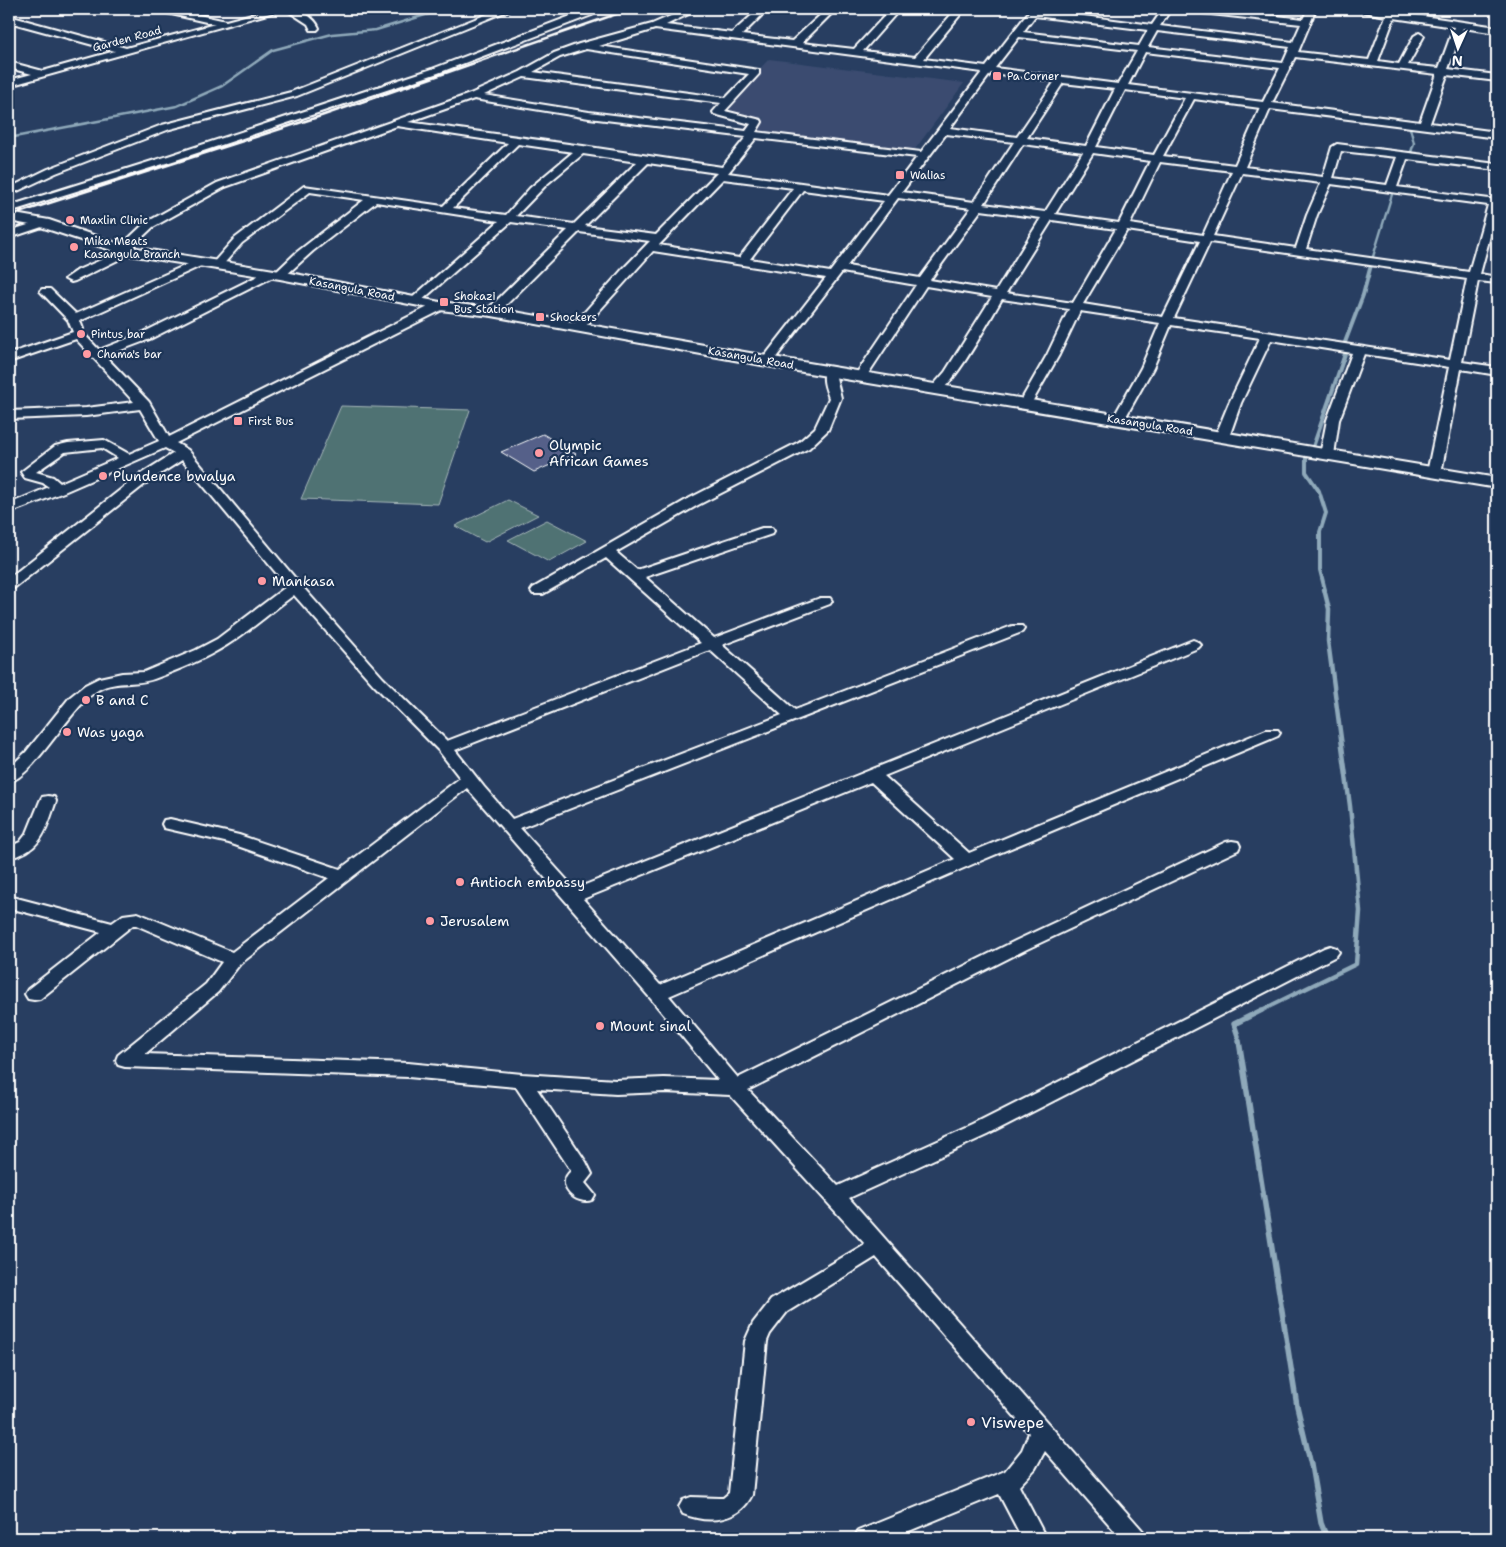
<svg xmlns="http://www.w3.org/2000/svg" width="1506" height="1547" viewBox="0 0 1506 1547" font-family="'Shantell Sans',sans-serif">
  <rect width="100%" height="100%" fill="#283e61"/>
  <filter id="ink" filterUnits="userSpaceOnUse"><feTurbulence type="fractalNoise" baseFrequency=".02" numOctaves="2"/><feDisplacementMap in="SourceGraphic" scale="10" xChannelSelector="R" yChannelSelector="G"/><feConvolveMatrix kernelMatrix="1 2 1 2 8 2 1 2 1" color-interpolation-filters="sRGB"/></filter>
  <g filter="url(#ink)">
    <!-- built -->
    <path fill="#3a4c70" d="M 769,59 L 964,83 L 913,152 L 754,132 L 764,118 L 718,112 Z"/>
    <!-- green -->
    <path fill="#4f7273" stroke="#a7b8b9" d="M 341,406 L 470,410 L 438,504 L 301,499 Z
      M 508,500 L 538,515 L 485,542 L 455,526 Z
      M 547,520 L 587,541 L 549,562 L 508,540 Z"/>
    <g fill="none" stroke-linecap="round" stroke-linejoin="round">
      <!-- stream-far3 -->
      <path stroke="#8fa9ba" stroke-width="2.5" d="M 1488,9 L 1497,10
        M 1410,128 L 1414,143 L 1410,155
        M 9,138 L 177,106 L 222,86 L 273,50 L 332,34 L 376,30 L 445,9
        M 1372,260 L 1393,191"/>
      <!-- stream-far2 -->
      <path stroke="#8fa9ba" stroke-width="4" d="M 1372,261 L 1373,259
        M 1344,345 L 1363,295 L 1371,265
        M 1313,447 L 1346,351
        M 1306,456 L 1306,472 L 1319,491 L 1326,513 L 1320,532 L 1320,570 L 1325,590"/>
      <!-- stream-far1 -->
      <path stroke="#8fa9ba" stroke-width="4.5" d="M 1260,1011 L 1356,964 L 1360,911 L 1350,806 L 1328,641 L 1329,609 L 1324,589"/>
      <!-- stream -->
      <path stroke="#8fa9ba" stroke-width="5.5" d="M 1238,1036 L 1234,1024 L 1262,1010
        M 1239,1041 L 1297,1406 L 1311,1465 L 1321,1523 L 1327,1538"/>
    </g>
    <!-- building -->
    <path fill="#556189" stroke="#fff" d="M 543,434 L 576,454 L 534,472 L 501,452 Z"/>
    <g fill="none" stroke-linecap="round" stroke-linejoin="round">
      <defs>
        <path id="minor" d="M 157,9 L 172,9 L 226,21 L 271,9 L 285,9 L 9,86 L 9,80 L 32,74 L 9,68 L 9,62 L 43,71 L 115,51 L 9,22 L 9,16 L 126,48 L 215,24 L 158,11 Z
          M 285,9 C 298,8 314,16 319,28 L 317,30 L 311,30 L 308,24 Z
          M 500,9 L 512,9 L 297,96 L 170,129 L 56,173 L 9,195 L 9,188 L 48,169 L 162,125 L 291,92 Z
          M 589,9 L 600,9 L 592,15 L 438,73 L 176,160 L 9,212 L 9,206 L 168,156 L 432,69 Z
          M 687,9 L 699,9 L 666,25 L 732,33 L 759,9 L 768,9 L 742,35 L 792,41 L 827,9 L 836,9 L 802,43 L 854,49 L 891,9 L 900,9 L 863,51 L 915,57 L 956,9 L 965,9 L 924,59 L 986,67 L 1031,9 L 1152,25 L 1163,9 L 1171,9 L 1160,26 L 1293,42 L 1301,24 L 1193,12 L 1188,9 L 1214,9 L 1303,19 L 1308,9 L 1316,9 L 1298,52 L 1369,60 L 1386,16 L 1359,11 L 1358,9 L 1376,9 L 1497,27 L 1497,33 L 1463,28 L 1448,69 L 1497,75 L 1497,81 L 1447,75 L 1430,123 L 1497,132 L 1497,138 L 1270,109 L 1245,167 L 1323,177 L 1332,147 L 1337,144 L 1497,164 L 1497,170 L 1407,159 L 1397,187 L 1497,200 L 1497,210 L 1480,274 L 1497,277 L 1497,283 L 1478,281 L 1462,362 L 1497,367 L 1497,375 L 1461,369 L 1441,473 L 1434,477 L 1427,473 L 1449,367 L 1364,354 L 1339,420 L 1334,455 L 1327,459 L 1320,455 L 1327,420 L 1352,353 L 1271,340 L 1241,403 L 1229,437 L 1222,441 L 1215,437 L 1229,403 L 1260,338 L 1171,325 L 1153,368 L 1124,420 L 1118,424 L 1112,420 L 1141,368 L 1160,323 L 1080,311 L 1059,355 L 1031,404 L 1025,408 L 1019,404 L 1047,355 L 1069,309 L 1002,299 C 991,317 953,389 936,393 L 930,389 L 945,372 L 992,297 L 926,286 L 864,380 L 860,381 L 854,377 L 916,285 L 842,272 L 771,364 L 767,365 L 761,361 L 826,278 L 653,251 L 582,330 L 574,330 L 572,327 L 574,324 L 621,271 L 650,241 L 579,232 L 496,315 L 488,315 L 486,312 L 488,309 L 568,230 L 511,222 L 420,302 L 416,304 L 410,300 L 412,298 L 499,221 L 376,202 L 313,251 L 284,277 L 280,278 L 275,276 L 150,339 L 105,356 L 149,402 L 169,437 L 436,303 L 444,303 L 446,306 L 444,309 L 176,443 L 188,450 L 300,584 L 383,678 L 447,741 L 701,643 L 606,558 L 543,594 L 533,594 L 531,591 L 533,588 L 688,499 L 799,442 L 815,428 L 829,398 C 826,389 821,379 826,369 L 834,369 L 841,398 L 828,430 L 809,448 L 698,505 L 616,552 L 637,570 L 762,528 L 772,528 L 774,531 L 772,534 L 645,577 L 714,638 L 820,598 L 830,598 L 832,601 L 830,604 L 722,645 L 795,710 L 1012,626 L 1022,626 L 1024,629 L 1022,632 L 520,828 L 575,889 L 1193,640 L 1198,642 L 1201,645 L 1198,648 L 884,776 L 969,853 L 1266,730 L 1278,730 L 1280,733 L 1278,736 L 973,864 L 669,996 L 738,1078 L 1015,941 L 1226,842 L 1232,841 L 1238,842 L 1240,846 L 1238,850 L 1027,949 L 748,1090 L 838,1186 L 973,1125 L 1324,948 L 1330,946 L 1336,948 L 1339,952 L 1336,956 L 987,1135 L 849,1198 L 1143,1531 L 1147,1538 L 1121,1538 L 1045,1451 L 1035,1469 L 1019,1486 L 1046,1538 L 1022,1538 L 999,1494 L 892,1538 L 854,1538 L 858,1531 L 1005,1471 L 1022,1450 L 1029,1433 L 876,1257 L 787,1312 L 770,1334 L 767,1341 L 752,1495 C 739,1522 708,1524 683,1514 L 679,1507 L 683,1500 L 691,1497 L 719,1498 L 723,1498 L 729,1493 L 745,1341 L 753,1323 L 771,1300 L 865,1244 L 730,1095 L 664,1092 L 616,1094 L 537,1089 L 586,1162 L 592,1174 L 585,1183 L 595,1195 L 592,1200 C 576,1206 554,1185 571,1171 L 570,1169 L 516,1087 L 408,1077 L 125,1067 L 118,1065 L 116,1060 L 118,1055 L 206,984 L 222,962 L 136,925 L 133,925 L 40,999 L 34,1000 L 28,999 L 25,994 L 28,989 L 101,932 L 9,908 L 9,896 L 112,923 L 123,915 L 138,913 L 232,952 L 329,878 L 229,843 L 164,828 L 162,824 L 164,820 L 170,819 L 239,835 L 340,869 L 460,778 L 439,751 L 373,684 L 294,595 C 272,611 250,631 227,645 C 205,659 178,670 154,679 C 135,686 113,679 95,692 C 69,710 33,777 9,782 L 9,768 L 26,752 L 70,697 L 85,685 L 99,678 L 122,673 L 144,672 L 196,650 L 217,639 L 287,586 L 182,460 L 149,481 L 14,588 L 9,589 L 9,578 L 139,475 L 174,453 L 165,448 L 64,492 L 9,513 L 9,504 L 49,487 L 43,483 L 25,478 L 21,472 L 55,446 L 68,443 L 104,440 L 129,454 L 159,441 L 140,409 L 86,416 L 9,419 L 9,411 L 86,408 L 134,402 L 76,339 L 9,362 L 9,354 L 73,332 L 68,320 L 40,291 L 42,289 L 50,289 L 76,314 L 195,261 L 203,261 L 205,263 L 203,265 L 80,321 L 83,329 L 81,331 L 99,350 L 142,333 L 266,272 L 270,271 L 275,273 L 297,252 L 364,200 L 310,192 L 242,243 L 221,267 L 213,267 L 211,265 L 213,263 L 234,239 L 304,186 L 443,206 L 508,143 L 397,126 L 225,187 L 153,227 L 118,260 L 75,281 L 71,282 L 65,279 L 78,270 L 110,256 L 145,223 L 217,183 L 470,94 L 520,72 L 554,53 L 579,44 L 652,24 ZM 1035,16 L 1148,30 L 1139,46 L 1023,32 ZM 1394,18 L 1454,27 L 1439,68 L 1408,65 L 1424,36 L 1419,33 L 1414,36 L 1399,64 L 1378,61 ZM 655,29 L 982,72 L 921,152 L 756,132 L 762,122 L 761,120 L 725,111 L 759,74 L 759,70 L 599,46 ZM 1157,31 L 1290,47 L 1283,63 L 1148,47 ZM 1019,37 L 1137,51 L 1118,84 L 995,68 ZM 586,49 L 749,74 L 726,98 L 533,72 L 560,57 ZM 1145,52 L 1280,68 L 1263,102 L 1128,85 ZM 1295,57 L 1437,74 L 1420,122 L 1272,103 ZM 991,73 L 1055,81 L 1017,137 L 950,128 ZM 524,77 L 721,103 L 713,112 L 714,114 L 751,124 L 746,131 L 589,112 L 484,95 ZM 1063,83 L 1115,89 L 1086,146 L 1027,138 ZM 1125,90 L 1185,98 L 1154,155 L 1096,147 ZM 474,99 L 589,118 L 746,137 L 722,167 L 583,146 L 408,122 ZM 1194,99 L 1260,108 L 1235,165 L 1163,156 ZM 946,134 L 1014,142 L 974,202 L 902,192 ZM 756,138 L 917,157 L 888,195 L 728,173 ZM 518,144 L 573,152 L 530,188 L 506,215 L 453,208 ZM 1023,144 L 1083,152 L 1045,212 L 984,204 ZM 1341,151 L 1397,157 L 1387,185 L 1333,178 ZM 1093,153 L 1150,161 L 1119,223 L 1055,214 ZM 583,154 L 637,162 L 574,224 L 516,216 L 547,184 ZM 1160,162 L 1232,171 L 1203,235 L 1130,224 ZM 648,163 L 717,173 L 656,235 L 585,226 ZM 1242,173 L 1321,183 L 1307,215 L 1296,248 L 1213,236 ZM 723,179 L 793,188 L 739,258 L 659,245 ZM 1331,184 L 1488,205 L 1469,272 L 1306,249 L 1317,215 ZM 803,190 L 884,201 L 830,272 L 750,259 ZM 898,198 L 971,208 L 920,278 L 847,266 ZM 981,210 L 1041,218 L 996,291 L 930,280 ZM 1052,220 L 1116,229 L 1073,303 L 1006,293 ZM 1127,230 L 1200,241 L 1163,317 L 1083,304 ZM 1210,242 L 1467,279 L 1450,360 L 1174,318 ZM 102,448 L 118,458 L 60,483 L 53,477 L 36,472 L 65,452 ZM 710,650 L 782,715 L 512,819 L 484,787 L 455,750 ZM 871,782 L 955,859 L 660,985 L 583,899 ZM 467,788 L 651,999 L 718,1080 L 664,1078 L 616,1080 L 522,1074 L 408,1063 L 145,1054 L 218,992 L 240,964 Z
          M 44,220 L 48,221 L 50,223 L 48,225 L 9,238 L 9,231 Z
          M 48,796 L 54,797 L 56,801 C 46,830 42,851 9,858 L 9,847 L 20,842 L 27,833 L 40,801 L 42,797 Z"/>
        <path id="major" d="M 9,213 L 49,220 L 125,246 L 280,271 L 440,302 L 492,308 L 767,356 L 1497,478 L 1497,488 L 767,366 L 492,316 L 440,310 L 280,279 L 123,254 L 41,227 L 9,221 Z"/>
      </defs>
      <!-- minor casing -->
      <use href="#minor" stroke="#fff" stroke-width="4"/>
      <!-- major casing -->
      <use href="#major" stroke="#fff" stroke-width="4"/>
      <!-- minor -->
      <use href="#minor" fill="#1d3557" fill-rule="evenodd"/>
      <!-- major -->
      <use href="#major" fill="#1d3557" fill-rule="evenodd"/>
      <!-- rail -->
      <path stroke="#fff" stroke-width="2.5" d="M 9,216 L 321,116 L 631,9"/>
    </g>
  </g>
  <!-- markers -->
  <g fill="#ff9aa2" stroke="#1d3557" stroke-width="2">
    <rect x="992" y="71" width="10" height="10" rx="2.5"/>
    <rect x="895" y="170" width="10" height="10" rx="2.5"/>
    <circle cx="70" cy="220" r="5"/>
    <circle cx="74" cy="247" r="5"/>
    <rect x="439" y="297" width="10" height="10" rx="2.5"/>
    <rect x="535" y="312" width="10" height="10" rx="2.5"/>
    <circle cx="81" cy="334" r="5"/>
    <circle cx="87" cy="354" r="5"/>
    <rect x="233" y="416" width="10" height="10" rx="2.5"/>
    <circle cx="539" cy="453" r="5"/>
    <circle cx="103" cy="476" r="5"/>
    <circle cx="262" cy="581" r="5"/>
    <circle cx="86" cy="700" r="5"/>
    <circle cx="67" cy="732" r="5"/>
    <circle cx="460" cy="882" r="5"/>
    <circle cx="430" cy="921" r="5"/>
    <circle cx="600" cy="1026" r="5"/>
    <circle cx="971" cy="1422" r="5"/>
  </g>
  <g text-anchor="middle" dominant-baseline="central" stroke-width="4.5" stroke-linejoin="round" paint-order="stroke">
    <!-- far-street labels -->
    <g font-size="11" fill="#fff" stroke="#1d3557">
      <text transform="translate(127 39) rotate(-15)">Garden Road</text>
      <text transform="translate(352 289) rotate(11)">Kasangula Road</text>
      <text transform="translate(751 358) rotate(10)">Kasangula Road</text>
      <text transform="translate(1150 425) rotate(9)">Kasangula Road</text>
    </g>
    <!-- far-poi labels -->
    <g font-size="11" fill="#fff" stroke="#1d3557" text-anchor="start">
      <text x="1007" y="76">Pa Corner</text>
      <text x="910" y="175">Walias</text>
      <text x="80" y="220">Maxlin Clinic</text>
      <text x="84" y="241">Mika Meats<tspan x="84" dy="13">Kasangula Branch</tspan></text>
      <text x="454" y="296">Shokazi<tspan x="454" dy="13">Bus Station</tspan></text>
      <text x="550" y="317">Shockers</text>
      <text x="91" y="334">Pintus bar</text>
      <text x="97" y="354">Chama's bar</text>
      <text x="248" y="421">First Bus</text>
    </g>
    <!-- poi labels -->
    <g font-size="14" fill="#fff" stroke="#1d3557" text-anchor="start">
      <text x="549" y="445">Olympic<tspan x="549" dy="16">African Games</tspan></text>
      <text x="113" y="476">Plundence bwalya</text>
      <text x="272" y="581">Mankasa</text>
      <text x="96" y="700">B and C</text>
      <text x="77" y="732">Was yaga</text>
      <text x="470" y="882">Antioch embassy</text>
      <text x="440" y="921">Jerusalem</text>
      <text x="610" y="1026">Mount sinal</text>
    </g>
    <!-- near-poi labels -->
    <g font-size="16" fill="#fff" stroke="#1d3557" text-anchor="start">
      <text x="981" y="1422">Viswepe</text>
    </g>
  </g>
  <!-- margin -->
  <rect width="1506" height="1547" fill="none" stroke="#1d3557" stroke-width="30"/>
  <rect x="15" y="15" width="1476" height="1517" fill="none" stroke="#fff" stroke-width="2" filter="url(#ink)"/>
  <!-- north arrow -->
  <g transform="translate(1458 48) rotate(183)" stroke="#1d3557" stroke-width="4" paint-order="stroke">
  <path d="M0-4L9 19L0 12L-9 19Z" fill="#ffffff"/>
  <text y="-8" font-size="14" font-weight="bold" text-anchor="middle" fill="#ffffff">N</text>
  </g>
</svg>
